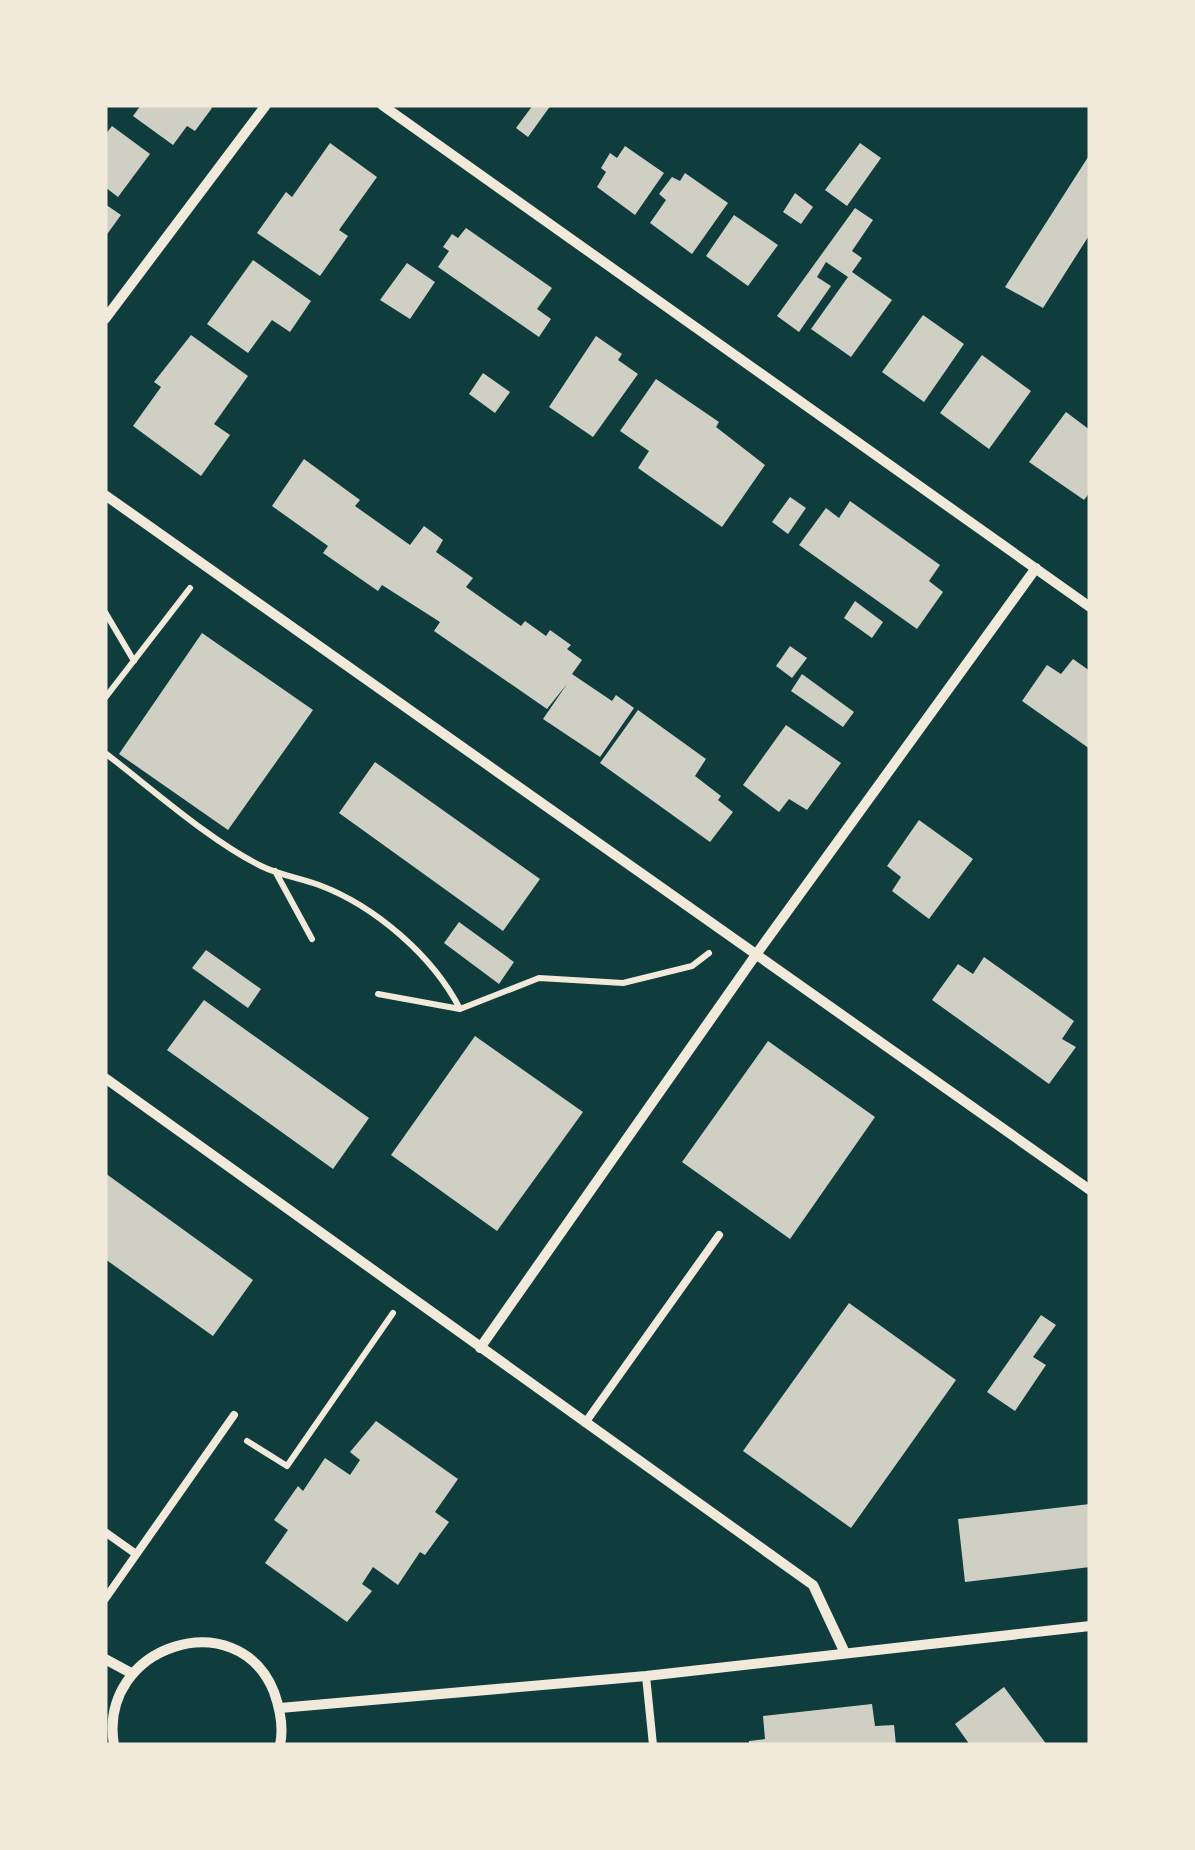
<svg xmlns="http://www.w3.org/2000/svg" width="1195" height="1850" viewBox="0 0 1195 1850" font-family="'Nunito Sans',sans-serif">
  <rect width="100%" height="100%" fill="#0f3d3e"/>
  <!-- building -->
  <path fill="#cfcfc3" d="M 141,105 L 208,105 L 212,108 L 195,131 L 187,126 L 173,145 L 133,116 Z
    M 533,105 L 551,105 L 528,137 L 516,128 Z
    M 112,126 L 150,154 L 118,197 L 105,187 L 105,135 Z
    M 330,143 L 377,177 L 339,230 L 348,236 L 320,276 L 257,233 L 286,192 L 292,197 Z
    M 860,143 L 881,158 L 847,206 L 825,190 Z
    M 625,146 L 664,173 L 635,215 L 597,187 L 606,172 L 601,168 L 610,153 L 617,158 Z
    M 1090,154 L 1090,234 L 1043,308 L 1005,287 Z
    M 685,173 L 728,203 L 692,254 L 650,223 L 666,200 L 659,194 L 672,177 L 680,181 Z
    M 795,193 L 813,207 L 801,224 L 783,212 Z
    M 105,204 L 121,215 L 105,237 Z
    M 855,208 L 873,220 L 852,251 L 862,258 L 852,272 L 892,300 L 851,357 L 811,329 L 848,277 L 826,262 L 817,277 L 831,286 L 799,332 L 777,316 Z
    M 734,215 L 778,245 L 748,286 L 706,256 Z
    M 466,228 L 552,288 L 537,309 L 551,319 L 539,337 L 438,267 L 449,251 L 443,247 L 452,234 L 458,238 Z
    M 253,260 L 311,301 L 290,332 L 272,320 L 248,353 L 207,324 Z
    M 407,263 L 435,282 L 410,319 L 380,300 Z
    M 923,315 L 964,344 L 924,402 L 882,372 Z
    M 191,335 L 248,376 L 214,424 L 230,435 L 201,476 L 133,426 L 161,387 L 154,382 Z
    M 596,336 L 622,354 L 618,360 L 638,374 L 593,437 L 549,407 Z
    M 982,355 L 1031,391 L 989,449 L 940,413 Z
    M 483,373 L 510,392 L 495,413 L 469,394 Z
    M 656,379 L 719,422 L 716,427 L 765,465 L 722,527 L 638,468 L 649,451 L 620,431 Z
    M 1066,412 L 1090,430 L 1090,492 L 1084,500 L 1029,462 Z
    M 304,459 L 360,500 L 355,506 L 410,545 L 424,526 L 443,540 L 436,552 L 473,578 L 466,587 L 521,626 L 525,621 L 546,636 L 550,630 L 571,645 L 567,649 L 582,660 L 572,674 L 612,701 L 616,695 L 634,708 L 600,757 L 543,719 L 567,684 L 547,709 L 434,631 L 440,622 L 382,585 L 378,591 L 323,553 L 328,546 L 272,506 Z
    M 790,497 L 806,508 L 788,534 L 772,522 Z
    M 850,501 L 940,565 L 929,581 L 943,592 L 917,629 L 799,545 L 826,508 L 839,518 Z
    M 855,601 L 883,622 L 872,638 L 844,618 Z
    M 202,633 L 313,710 L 228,830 L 119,754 Z
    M 790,646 L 807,658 L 792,678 L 776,666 Z
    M 1073,659 L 1090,671 L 1090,749 L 1022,701 L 1047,665 L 1061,674 Z
    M 802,674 L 854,712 L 843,727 L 791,691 Z
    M 638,710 L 706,759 L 695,776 L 721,796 L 718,800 L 733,812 L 710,842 L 600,763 Z
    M 786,725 L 841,763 L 807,810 L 789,799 L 779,812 L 743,785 Z
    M 375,762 L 540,879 L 503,931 L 339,813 Z
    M 919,820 L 973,859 L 929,919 L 892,891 L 901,877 L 887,866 Z
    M 459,922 L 514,962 L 499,984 L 444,943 Z
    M 206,950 L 261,989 L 248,1008 L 192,968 Z
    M 984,957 L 1074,1021 L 1062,1039 L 1076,1047 L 1049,1084 L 932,1000 L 958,964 L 973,974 Z
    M 204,1000 L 369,1118 L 333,1169 L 167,1050 Z
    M 475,1036 L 583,1112 L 497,1231 L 391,1155 Z
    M 768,1041 L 875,1117 L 790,1239 L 682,1162 Z
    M 105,1173 L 253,1280 L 213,1336 L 105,1259 Z
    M 849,1303 L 956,1380 L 851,1528 L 743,1451 Z
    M 1041,1315 L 1056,1325 L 1033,1357 L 1046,1365 L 1015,1411 L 987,1392 Z
    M 376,1421 L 458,1479 L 435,1512 L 449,1522 L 425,1555 L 420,1552 L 398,1585 L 373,1567 L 362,1584 L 372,1591 L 347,1622 L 265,1563 L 288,1530 L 274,1520 L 298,1486 L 303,1491 L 325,1458 L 350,1475 L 360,1460 L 350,1452 Z
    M 1090,1504 L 1090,1567 L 965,1582 L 958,1519 Z
    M 1004,1687 L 1047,1745 L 970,1745 L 955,1724 Z
    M 872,1704 L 875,1726 L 894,1725 L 896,1745 L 749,1745 L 749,1741 L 765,1739 L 763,1716 Z"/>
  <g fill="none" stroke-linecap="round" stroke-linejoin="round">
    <!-- path -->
    <path stroke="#f1e9da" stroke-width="6" d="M 105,612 L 134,661
      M 105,698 L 190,588
      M 105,753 C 151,788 210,841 261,866 C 279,875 300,878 319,885 C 375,906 433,956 460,1009
      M 275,871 L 312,939
      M 378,994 L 460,1009 L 539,978 L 623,983 L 692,966 L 709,953
      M 247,1441 L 287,1466 L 393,1313"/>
    <!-- service -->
    <path stroke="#f1e9da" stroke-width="8" d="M 585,1423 L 719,1235
      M 105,1532 L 136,1554
      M 105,1599 L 234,1415
      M 646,1676 L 653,1745"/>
    <!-- minor -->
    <path stroke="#f1e9da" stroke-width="10" d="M 382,105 L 1090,607
      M 105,319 L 266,105
      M 105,495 L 1090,1190
      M 105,1078 L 813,1585 L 845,1653
      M 480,1348 L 755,956 L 1036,568
      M 105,1659 L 131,1673
      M 280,1708 L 646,1676 L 1090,1626
      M 114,1745 C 97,1645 238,1601 274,1692 C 280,1709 284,1727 280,1745"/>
  </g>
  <!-- border -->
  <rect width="1195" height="1850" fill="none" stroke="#f1e9da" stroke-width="215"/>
</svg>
